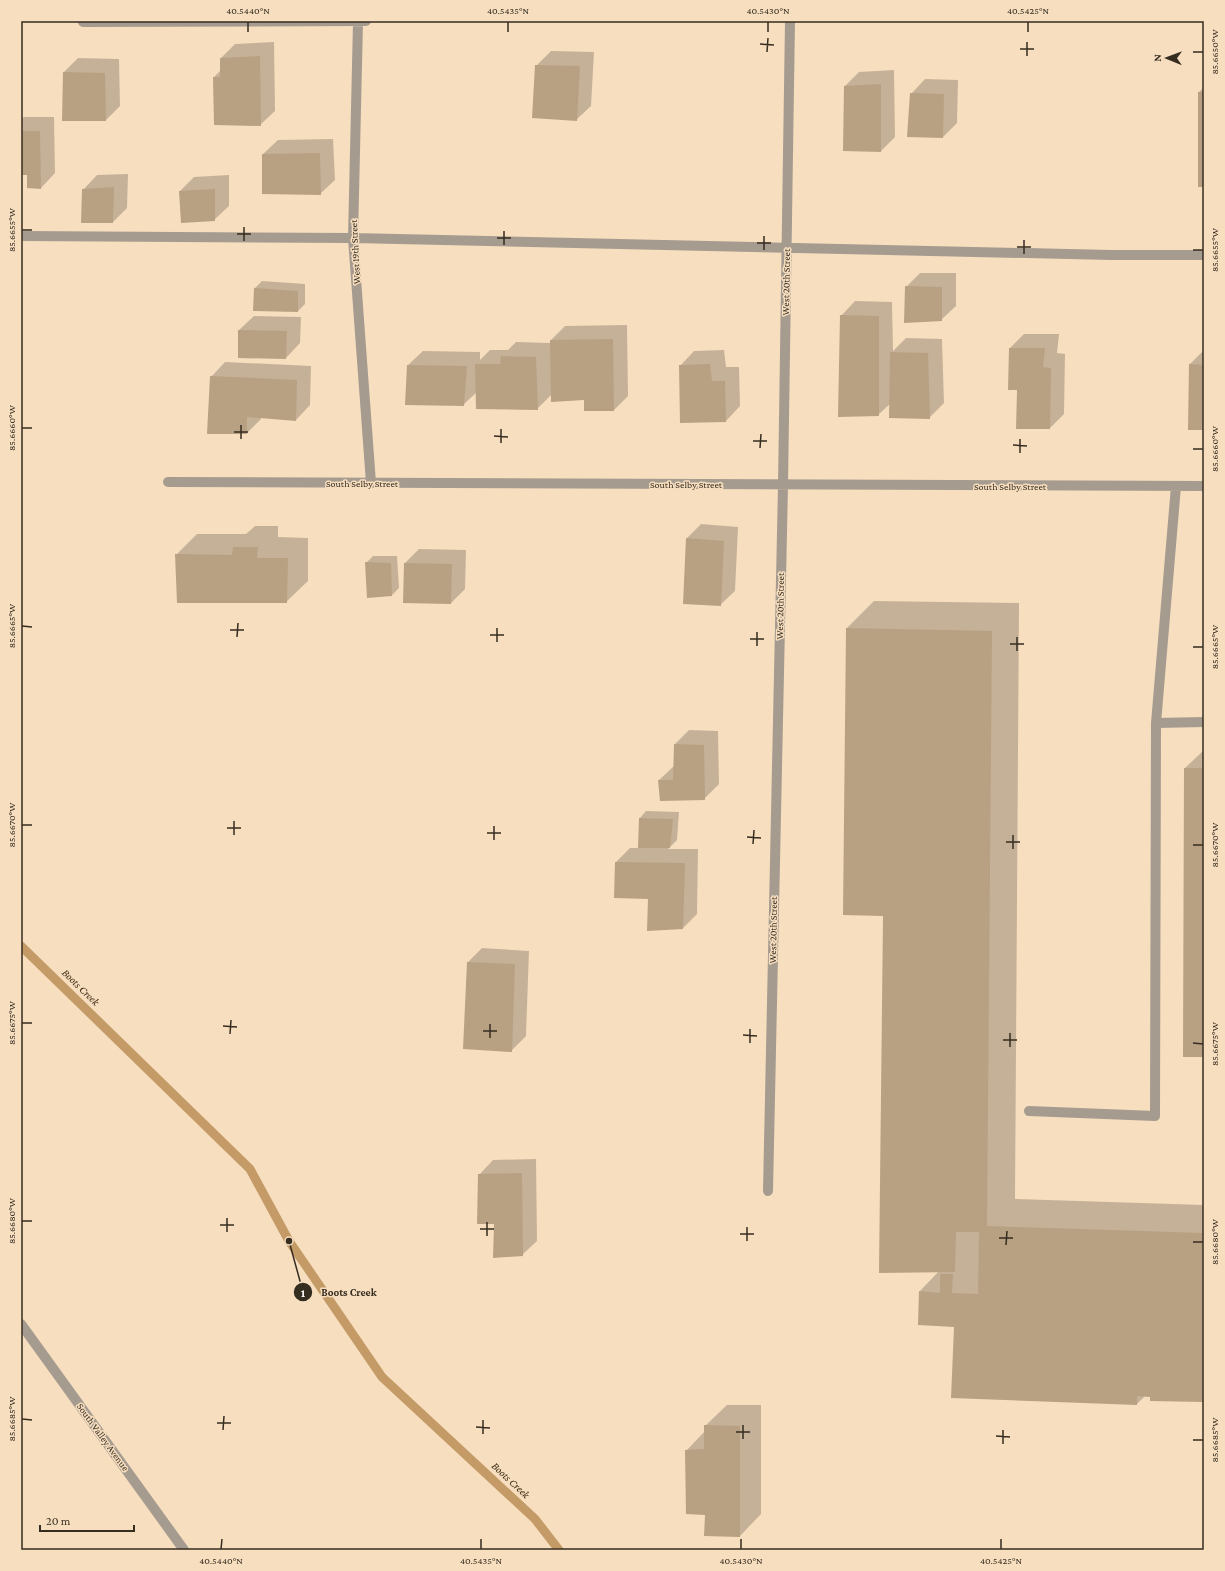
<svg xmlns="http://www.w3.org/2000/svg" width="1225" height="1571" viewBox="0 0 1225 1571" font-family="'Crimson Pro',serif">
  <rect width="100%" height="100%" fill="#f7debf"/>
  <!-- shadow -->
  <path fill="#0003" d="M 274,42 L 275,111 L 260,125 L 215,124 L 214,77 L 221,70 L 221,58 L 235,44 Z
    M 551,51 L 594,52 L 591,106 L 576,120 L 536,66 Z
    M 78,58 L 119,59 L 120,106 L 106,120 L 63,120 L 64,72 Z
    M 894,70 L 895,137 L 881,151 L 844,150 L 845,86 L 859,72 Z
    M 925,79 L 958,80 L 957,123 L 943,137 L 911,94 Z
    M 1204,87 L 1204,186 L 1199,92 Z
    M 24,117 L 54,117 L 55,173 L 41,188 L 28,174 L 21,174 L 21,119 Z
    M 333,139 L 335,180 L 320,194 L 263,154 L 278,140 Z
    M 128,174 L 127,208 L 113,222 L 83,190 L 97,175 Z
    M 229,175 L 229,206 L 214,220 L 180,191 L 194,177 Z
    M 920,273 L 956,273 L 956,306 L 941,320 L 906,287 Z
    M 262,281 L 305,284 L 305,304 L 298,311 L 255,288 Z
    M 855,301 L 892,302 L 893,351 L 906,338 L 942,339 L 944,403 L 929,418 L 891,403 L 878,415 L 841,316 Z
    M 254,316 L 301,317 L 300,343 L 286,358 L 239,330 Z
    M 627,325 L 628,396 L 614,410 L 586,399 L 552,394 L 537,409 L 477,392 L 463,405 L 408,365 L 423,351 L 480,352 L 480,360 L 490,350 L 508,350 L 516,342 L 551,343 L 551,340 L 565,326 Z
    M 1024,334 L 1059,334 L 1057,353 L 1065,354 L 1064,414 L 1050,428 L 1018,389 L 1010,348 Z
    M 724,350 L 726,367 L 739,367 L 740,406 L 726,421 L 680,366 L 694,351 Z
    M 1204,350 L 1204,429 L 1189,429 L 1190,364 Z
    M 225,362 L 311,366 L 310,405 L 296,420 L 261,417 L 261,419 L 247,433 L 211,377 Z
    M 701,524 L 738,527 L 735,591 L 720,605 L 687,538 Z
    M 255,526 L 278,526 L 278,537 L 308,538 L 308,581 L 286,602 L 176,555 L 197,534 L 246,534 Z
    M 419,549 L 466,550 L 465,589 L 451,603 L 404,602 L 405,563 Z
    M 373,556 L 397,556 L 399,588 L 392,595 L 366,563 Z
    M 874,601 L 1019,603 L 1015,1199 L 1204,1205 L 1204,1401 L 1145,1396 L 1137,1404 L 955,1326 L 920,1291 L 939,1271 L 884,915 L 847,628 Z
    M 689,730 L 718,731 L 719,784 L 704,799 L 659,780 L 674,766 L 675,744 Z
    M 1204,750 L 1204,1056 L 1185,768 Z
    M 646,811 L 679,812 L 677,840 L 668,849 L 698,849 L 697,914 L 683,928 L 649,898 L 616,862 L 630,848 L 639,848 L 640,818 Z
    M 482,948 L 529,951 L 526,1036 L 511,1051 L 468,962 Z
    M 536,1159 L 537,1241 L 522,1255 L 495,1223 L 479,1175 L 493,1160 Z
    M 727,1405 L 761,1405 L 761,1514 L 740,1536 L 706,1514 L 686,1451 L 705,1431 L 705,1426 Z"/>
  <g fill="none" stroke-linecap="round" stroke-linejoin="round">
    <!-- stream -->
    <path stroke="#c49b67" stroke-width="9" d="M 21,946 L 250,1169 L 289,1241 L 382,1377 L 535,1519 L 559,1550"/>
  </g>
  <!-- building -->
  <path fill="#b8a083" d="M 260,56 L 261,126 L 214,125 L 213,77 L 220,77 L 220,58 Z
    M 535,65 L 580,66 L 577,121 L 532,118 Z
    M 63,72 L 105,73 L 106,121 L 62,121 Z
    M 881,84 L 881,152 L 843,151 L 844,86 Z
    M 1198,92 L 1204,92 L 1204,187 L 1198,187 Z
    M 910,93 L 944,94 L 943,138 L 907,137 Z
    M 21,131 L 40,131 L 41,189 L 27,188 L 27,175 L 21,175 Z
    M 320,153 L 321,195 L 262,194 L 262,154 Z
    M 114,187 L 113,223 L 81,223 L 82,189 Z
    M 215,189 L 215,221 L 181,223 L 179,191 Z
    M 905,286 L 942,287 L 942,321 L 904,323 Z
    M 254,288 L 298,291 L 298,312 L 253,311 Z
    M 840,315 L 879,316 L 879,416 L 838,417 Z
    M 238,330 L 287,331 L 286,359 L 238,358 Z
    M 613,339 L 614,411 L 584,411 L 584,400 L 551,402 L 550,340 Z
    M 1009,348 L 1045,348 L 1043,367 L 1051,368 L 1050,429 L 1016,429 L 1017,390 L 1008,390 Z
    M 890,352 L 928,353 L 930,419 L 889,418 Z
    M 501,356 L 536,357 L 538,410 L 476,409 L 475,364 L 500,364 Z
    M 710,364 L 712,381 L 725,381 L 726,422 L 680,423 L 679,365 Z
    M 1189,364 L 1204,365 L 1204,430 L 1188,430 Z
    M 407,365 L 467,366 L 464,406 L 405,405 Z
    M 210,376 L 297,380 L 296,421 L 247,417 L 247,434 L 207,434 Z
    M 686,538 L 724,541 L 721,606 L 683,604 Z
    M 233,547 L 258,547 L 257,558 L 288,558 L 287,603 L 177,603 L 175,554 L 232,555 Z
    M 365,562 L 391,563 L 392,596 L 367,598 Z
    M 404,563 L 452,564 L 451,604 L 403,603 Z
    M 846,628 L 992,631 L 987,1226 L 1204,1233 L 1204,1402 L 1150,1401 L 1150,1397 L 1137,1396 L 1137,1405 L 951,1398 L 954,1327 L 918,1325 L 919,1291 L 940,1293 L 940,1274 L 953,1274 L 952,1293 L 978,1294 L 979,1232 L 956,1232 L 955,1272 L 879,1273 L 883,916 L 843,915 Z
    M 674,744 L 704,745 L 705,800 L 660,801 L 658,780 L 673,780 Z
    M 1184,768 L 1204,768 L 1204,1057 L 1183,1057 Z
    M 639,818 L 673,819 L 670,848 L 638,848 Z
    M 615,862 L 685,863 L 683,929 L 647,931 L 648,899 L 614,898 Z
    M 467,962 L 515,964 L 512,1052 L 463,1049 Z
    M 522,1173 L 523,1256 L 493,1258 L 494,1224 L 477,1224 L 478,1174 Z
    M 704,1425 L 740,1426 L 740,1537 L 704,1536 L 705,1515 L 686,1514 L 685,1450 L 704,1449 Z"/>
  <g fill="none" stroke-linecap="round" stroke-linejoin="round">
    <!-- minor -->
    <path stroke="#a69b8f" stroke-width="10" d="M 83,22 L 366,21
      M 358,22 L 353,238 L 371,483
      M 21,236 L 353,238 L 1111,255 L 1204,255
      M 168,482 L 1204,486
      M 1156,723 L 1176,486
      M 1029,1111 L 1155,1116 L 1156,723 L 1204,722
      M 768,1191 L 783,485 L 790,21
      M 21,1324 L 184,1550"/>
  </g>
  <!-- ticks -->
  <path fill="none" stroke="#362d21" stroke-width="1.5" d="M 248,32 L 248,22M 508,32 L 508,22M 768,32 L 768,22M 1028,32 L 1028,22M 760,44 L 774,45M 1020,49 L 1034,49M 767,52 L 768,38M 1193,52 L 1203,52M 1027,56 L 1027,42M 22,230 L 32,230M 237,234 L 251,234M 497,238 L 511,238M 244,241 L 244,227M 757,243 L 771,243M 504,245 L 504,231M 1017,247 L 1031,247M 764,250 L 764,236M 1193,250 L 1203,250M 1024,254 L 1024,240M 22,428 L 32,428M 234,432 L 248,432M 494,436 L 508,437M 241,439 L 241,425M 753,441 L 767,441M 501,443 L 501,429M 1013,445 L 1027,446M 760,448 L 761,434M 1193,449 L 1203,449M 1020,453 L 1020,439M 22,626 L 32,627M 230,630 L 244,630M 490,635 L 504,635M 237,637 L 238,623M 750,639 L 764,639M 497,642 L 497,628M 1010,644 L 1024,644M 757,646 L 757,632M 1193,647 L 1203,647M 1017,651 L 1017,637M 22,825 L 32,825M 227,828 L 241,828M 487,833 L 501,833M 234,835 L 234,821M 747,837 L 761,838M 494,840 L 494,826M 1006,842 L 1020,842M 753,844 L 754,830M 1193,845 L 1203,845M 1013,849 L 1013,835M 22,1023 L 32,1023M 223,1026 L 237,1027M 483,1031 L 497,1031M 230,1034 L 231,1020M 743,1035 L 757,1036M 490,1038 L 490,1024M 1003,1040 L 1017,1040M 750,1043 L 750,1029M 1193,1043 L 1203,1044M 1010,1047 L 1010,1033M 22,1221 L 32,1221M 220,1225 L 234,1225M 480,1229 L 494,1229M 227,1232 L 227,1218M 740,1234 L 754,1234M 487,1236 L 487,1222M 999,1238 L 1013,1238M 747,1241 L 747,1227M 1193,1242 L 1203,1242M 1006,1245 L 1007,1231M 22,1419 L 32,1420M 217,1423 L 231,1423M 476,1427 L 490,1428M 223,1430 L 224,1416M 736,1432 L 750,1432M 483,1434 L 483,1420M 996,1436 L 1010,1437M 743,1439 L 743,1425M 1193,1440 L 1203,1440M 1003,1444 L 1003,1430M 221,1549 L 222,1539M 481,1549 L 481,1539M 741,1549 L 741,1539M 1001,1549 L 1001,1539"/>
  <g text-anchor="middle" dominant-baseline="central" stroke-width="3" stroke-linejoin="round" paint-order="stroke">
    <!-- street labels -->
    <g font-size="10" fill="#362d21" stroke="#f7debf">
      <text transform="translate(355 252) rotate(-93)">West 19th Street</text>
      <text transform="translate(786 282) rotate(-89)">West 20th Street</text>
      <text x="362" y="483">South Selby Street</text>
      <text x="686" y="484">South Selby Street</text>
      <text x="1010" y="486">South Selby Street</text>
      <text transform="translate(780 606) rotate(-89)">West 20th Street</text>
      <text transform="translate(773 930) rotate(-89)">West 20th Street</text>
      <text transform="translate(103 1437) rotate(54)">South Valley Avenue</text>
    </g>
    <!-- water labels -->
    <g font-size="11" font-style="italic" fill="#3a2810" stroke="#f7debf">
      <text transform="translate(81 987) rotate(44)">Boots Creek</text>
      <text transform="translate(511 1480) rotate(43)">Boots Creek</text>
    </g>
  </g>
  <!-- callouts -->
  <path fill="none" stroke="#362d21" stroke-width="1.5" d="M289 1241L303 1292"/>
  <g fill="#362d21" stroke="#f7debf" stroke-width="1.5">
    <circle cx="289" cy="1241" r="4"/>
    <circle cx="303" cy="1292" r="10"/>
  </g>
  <g font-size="12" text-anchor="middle" font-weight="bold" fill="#fff">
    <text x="303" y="1297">1</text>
  </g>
  <g font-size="11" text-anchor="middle" font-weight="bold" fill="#362d21" stroke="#f7debf" stroke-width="3" stroke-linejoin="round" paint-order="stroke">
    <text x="349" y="1296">Boots Creek</text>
  </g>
  <!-- border -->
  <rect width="1225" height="1571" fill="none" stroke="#f7debf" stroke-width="44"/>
  <!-- north arrow -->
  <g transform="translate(1167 58) rotate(271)" stroke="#f7debf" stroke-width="3" paint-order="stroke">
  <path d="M0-3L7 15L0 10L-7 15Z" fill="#362d21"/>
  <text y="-6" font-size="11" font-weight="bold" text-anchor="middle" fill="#362d21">N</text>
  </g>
  <!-- scale -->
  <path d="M40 1525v6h94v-6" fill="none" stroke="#362d21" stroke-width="2"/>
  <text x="46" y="1525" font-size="12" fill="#362d21" stroke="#f7debf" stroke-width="3" paint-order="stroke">20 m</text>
  <rect x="22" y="22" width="1181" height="1527" fill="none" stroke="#362d21" stroke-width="1.5"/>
  <g font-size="10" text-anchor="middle" fill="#362d21">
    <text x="248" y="14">40.5440°N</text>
    <text x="508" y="14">40.5435°N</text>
    <text x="768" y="14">40.5430°N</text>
    <text x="1028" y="14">40.5425°N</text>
    <text transform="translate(1214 52) rotate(-90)" y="4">85.6650°W</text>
    <text transform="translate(11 230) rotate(-90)" y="4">85.6655°W</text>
    <text transform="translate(1214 250) rotate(-90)" y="4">85.6655°W</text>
    <text transform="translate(11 428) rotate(-90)" y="4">85.6660°W</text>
    <text transform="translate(1214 449) rotate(-90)" y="4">85.6660°W</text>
    <text transform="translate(11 626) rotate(-90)" y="4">85.6665°W</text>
    <text transform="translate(1214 647) rotate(-90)" y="4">85.6665°W</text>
    <text transform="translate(11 825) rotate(-90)" y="4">85.6670°W</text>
    <text transform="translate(1214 845) rotate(-90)" y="4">85.6670°W</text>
    <text transform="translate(11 1023) rotate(-90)" y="4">85.6675°W</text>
    <text transform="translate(1214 1044) rotate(-90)" y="4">85.6675°W</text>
    <text transform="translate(11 1221) rotate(-90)" y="4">85.6680°W</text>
    <text transform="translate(1214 1242) rotate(-90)" y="4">85.6680°W</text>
    <text transform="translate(11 1419) rotate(-90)" y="4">85.6685°W</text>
    <text transform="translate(1214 1440) rotate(-90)" y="4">85.6685°W</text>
    <text x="221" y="1564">40.5440°N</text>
    <text x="481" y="1564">40.5435°N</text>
    <text x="741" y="1564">40.5430°N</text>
    <text x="1001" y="1564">40.5425°N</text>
  </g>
</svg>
